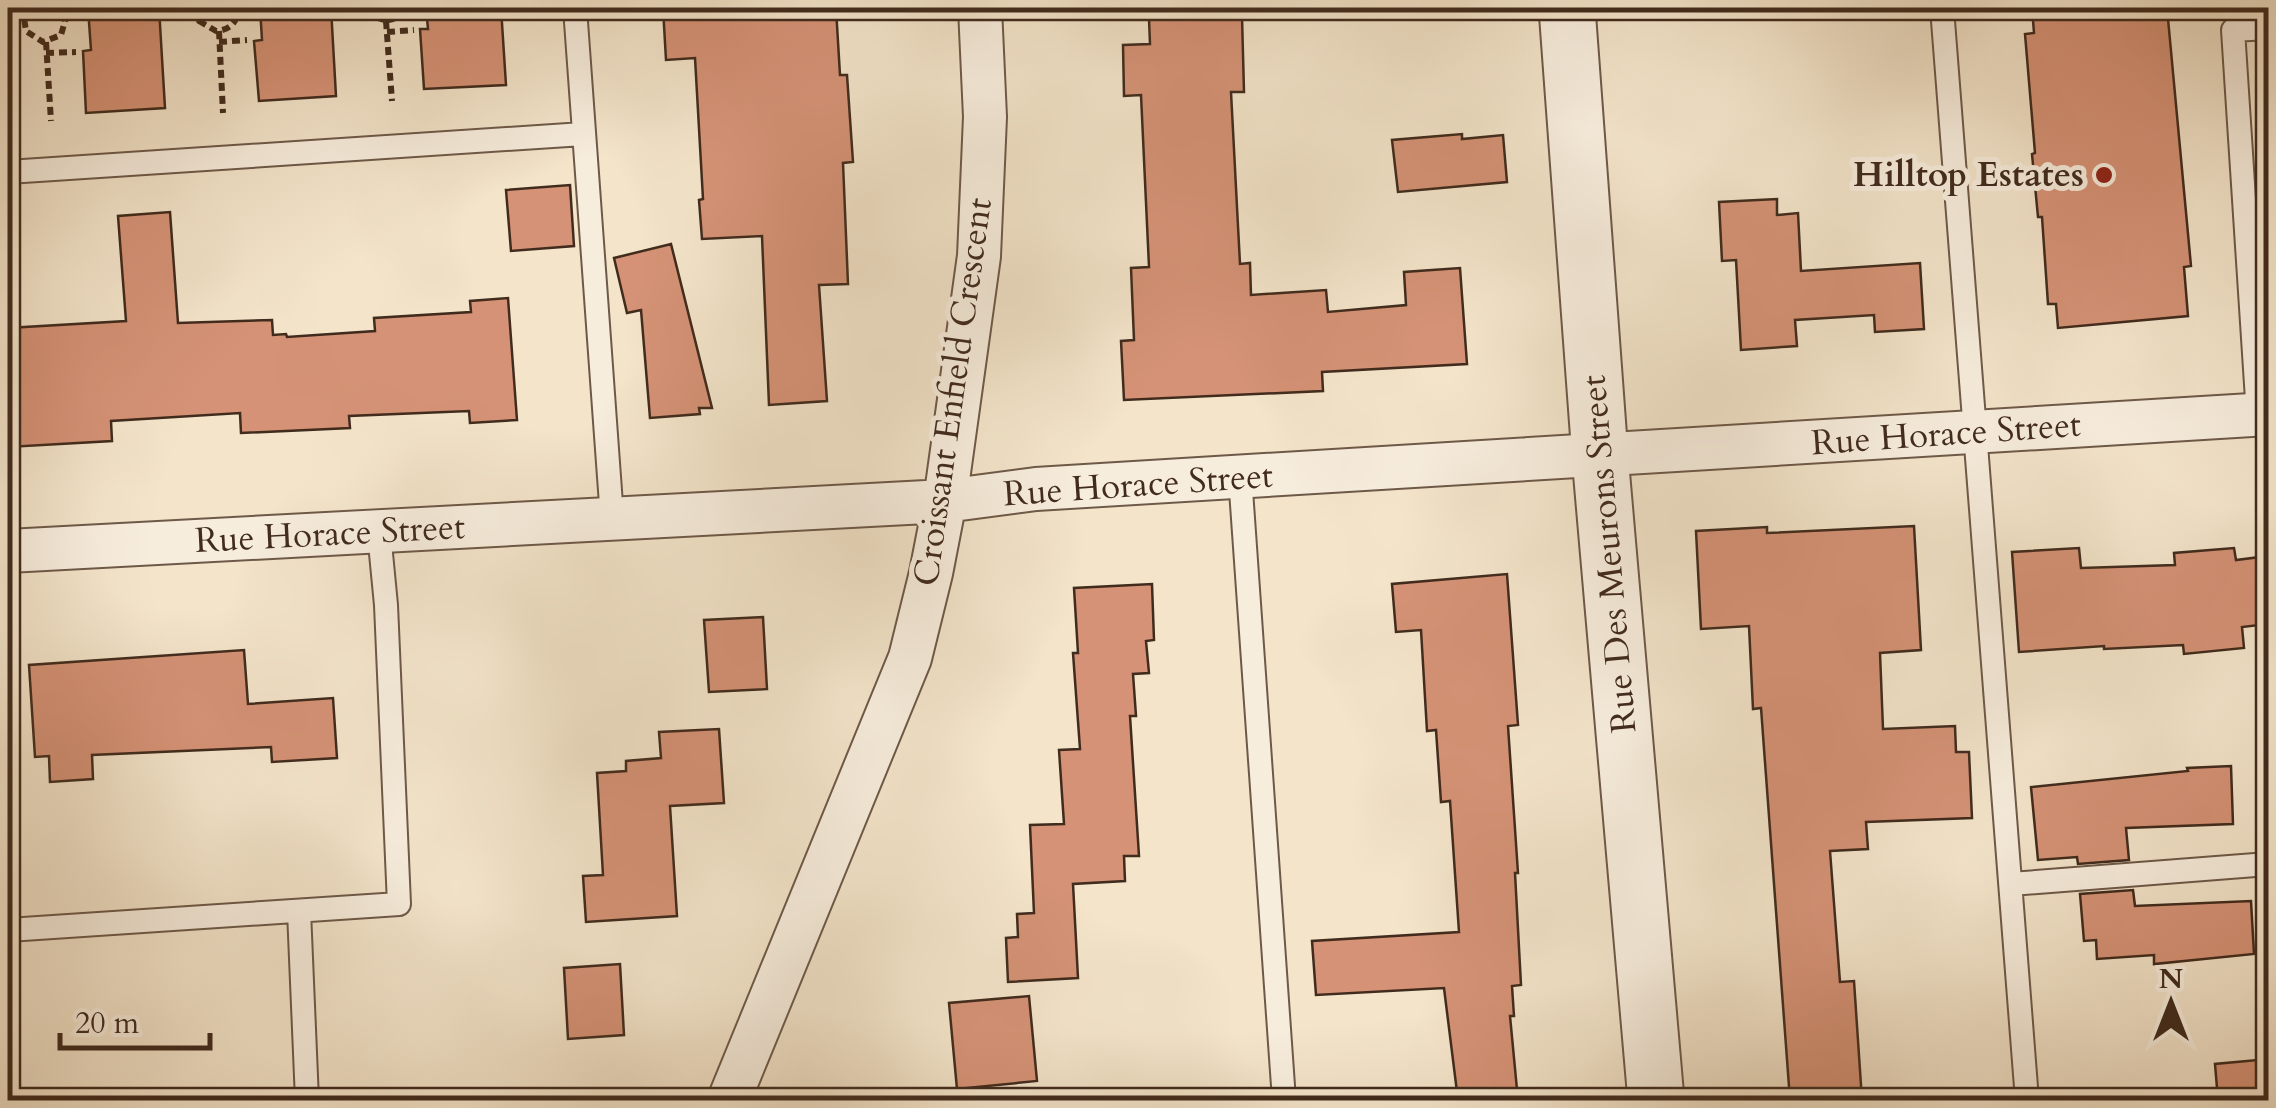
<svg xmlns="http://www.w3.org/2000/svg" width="2276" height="1108" viewBox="0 0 2276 1108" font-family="Cardo,serif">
  <rect width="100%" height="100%" fill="#f3e4ca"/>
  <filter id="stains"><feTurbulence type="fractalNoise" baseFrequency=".002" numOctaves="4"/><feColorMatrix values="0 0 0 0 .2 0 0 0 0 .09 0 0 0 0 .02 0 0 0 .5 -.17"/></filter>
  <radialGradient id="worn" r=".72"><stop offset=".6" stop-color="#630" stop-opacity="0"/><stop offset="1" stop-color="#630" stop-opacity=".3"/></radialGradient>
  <!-- building -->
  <path fill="#d59276" stroke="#412b1d" stroke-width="2.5" d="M 88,8 L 159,8 L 165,108 L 86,113 L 83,51 L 91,50 Z
    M 260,8 L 331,8 L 336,96 L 259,101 L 254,41 L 262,40 Z
    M 426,8 L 501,8 L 506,85 L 424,89 L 420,29 L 428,29 Z
    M 663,8 L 836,8 L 840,75 L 847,75 L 853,162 L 843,163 L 848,284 L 819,285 L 827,401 L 769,405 L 762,236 L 702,239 L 699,200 L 703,199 L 695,58 L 666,60 Z
    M 2032,8 L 2167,8 L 2191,266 L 2184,267 L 2188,316 L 2058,328 L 2056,304 L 2048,304 L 2042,217 L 2038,217 L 2032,154 L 2035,153 L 2025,34 L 2034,33 Z
    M 1242,16 L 1244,92 L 1231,92 L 1240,264 L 1250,263 L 1251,295 L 1326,290 L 1328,312 L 1406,305 L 1404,272 L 1460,268 L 1467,364 L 1322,372 L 1323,391 L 1124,400 L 1121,341 L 1134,340 L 1131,268 L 1149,267 L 1141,95 L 1124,96 L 1123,45 L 1150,44 L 1149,19 Z
    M 1462,134 L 1462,139 L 1503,135 L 1507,182 L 1398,192 L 1392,140 Z
    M 570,185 L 574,246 L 511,251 L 506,190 Z
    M 1777,199 L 1777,215 L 1798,213 L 1801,271 L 1920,263 L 1924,329 L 1875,332 L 1874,315 L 1795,320 L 1797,346 L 1741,350 L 1736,260 L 1722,261 L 1719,202 Z
    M 170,212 L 178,323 L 272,320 L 273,335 L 286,334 L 287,337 L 375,331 L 374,318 L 471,312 L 470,301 L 508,298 L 517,420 L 470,423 L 469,411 L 349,416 L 350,428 L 241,433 L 240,413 L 111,421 L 112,441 L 8,447 L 8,328 L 126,321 L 118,216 Z
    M 671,244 L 712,408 L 699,408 L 700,414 L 650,418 L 641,310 L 627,313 L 614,258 Z
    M 1914,526 L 1921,650 L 1880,653 L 1883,729 L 1955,726 L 1956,752 L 1969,752 L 1972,818 L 1866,822 L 1868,849 L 1830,851 L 1840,982 L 1854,981 L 1862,1100 L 1790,1100 L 1761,708 L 1753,709 L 1749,626 L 1701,629 L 1696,531 L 1767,527 L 1767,533 Z
    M 2079,548 L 2081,568 L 2175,565 L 2174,553 L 2234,548 L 2236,560 L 2268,556 L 2268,624 L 2242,627 L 2244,648 L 2184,654 L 2183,645 L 2104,649 L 2104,646 L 2019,652 L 2012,552 Z
    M 1507,574 L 1518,725 L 1508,726 L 1518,873 L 1515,873 L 1521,985 L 1512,986 L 1514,1016 L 1510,1016 L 1518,1100 L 1458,1100 L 1444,988 L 1316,995 L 1312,941 L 1459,932 L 1450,801 L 1441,802 L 1436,730 L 1427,731 L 1421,630 L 1396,632 L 1392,584 Z
    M 1152,584 L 1154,640 L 1146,641 L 1149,673 L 1133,674 L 1136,716 L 1130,716 L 1139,856 L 1124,856 L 1125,881 L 1073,884 L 1078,978 L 1008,982 L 1006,938 L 1018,937 L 1017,914 L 1034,913 L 1030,825 L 1064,824 L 1059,750 L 1080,749 L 1073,653 L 1078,653 L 1074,588 Z
    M 763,617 L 767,689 L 709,692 L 704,620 Z
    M 244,650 L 248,704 L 333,698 L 337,758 L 272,762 L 271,747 L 92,755 L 93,779 L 50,782 L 49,756 L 35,757 L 29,665 Z
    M 719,729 L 724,803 L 670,806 L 677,916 L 586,922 L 583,876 L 603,875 L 597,773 L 626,771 L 626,761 L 661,758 L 659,732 Z
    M 2231,766 L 2233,824 L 2126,828 L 2129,860 L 2078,864 L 2077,857 L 2038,860 L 2031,787 L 2188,771 L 2187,768 Z
    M 2133,890 L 2135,906 L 2251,901 L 2254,954 L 2154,964 L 2154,955 L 2097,959 L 2096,940 L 2084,941 L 2080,894 Z
    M 620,964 L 624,1035 L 568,1039 L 564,968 Z
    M 1029,996 L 1037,1081 L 957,1089 L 949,1003 Z
    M 2268,1059 L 2268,1100 L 2218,1100 L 2215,1064 Z"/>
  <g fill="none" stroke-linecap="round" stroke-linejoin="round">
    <defs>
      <path id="service" d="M 575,8 L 612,518
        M 1942,8 L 2027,1100
        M 8,172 L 583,134
        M 2258,415 L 2233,30 L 2268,28
        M 1240,476 L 1284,1100
        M 2011,884 L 2268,864
        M 299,911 L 307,1100
        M 8,930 L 399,904 L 386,605 L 379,533"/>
      <path id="minor" d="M 8,551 L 945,501 L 1036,489 L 2268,414
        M 729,1100 L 910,658 L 931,573 L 945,501 L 979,256 L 985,117 L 980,8"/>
      <path id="tertiary" d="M 1567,8 L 1600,456 L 1656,1100"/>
    </defs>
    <!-- service casing -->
    <use href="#service" stroke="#6e5948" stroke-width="26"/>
    <!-- minor casing -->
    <use href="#minor" stroke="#6e5948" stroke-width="46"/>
    <!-- tertiary casing -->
    <use href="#tertiary" stroke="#6e5948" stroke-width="59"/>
    <!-- path -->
    <path stroke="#412b1d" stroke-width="6" stroke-dasharray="8 5" stroke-linecap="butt" d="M 29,8 L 24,18 L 26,31 L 43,42 L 61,35 L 65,21 L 60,8
      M 197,8 L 199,21 L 216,31 C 230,30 238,22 238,8
      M 367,8 C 377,23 396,25 405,8
      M 386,21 L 392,101
      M 219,31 L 223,113
      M 387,32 L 414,30
      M 46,42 L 51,121
      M 219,42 L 247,40
      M 46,53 L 76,52"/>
    <!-- service -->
    <use href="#service" stroke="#f7eddd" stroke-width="22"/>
    <!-- minor -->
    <use href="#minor" stroke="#f7eddd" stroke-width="42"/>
    <!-- tertiary -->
    <use href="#tertiary" stroke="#f7eddd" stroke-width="55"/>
  </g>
  <!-- markers -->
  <circle fill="#8f2418" stroke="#f7eddd" stroke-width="4" cx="2104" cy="175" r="10"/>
  <g text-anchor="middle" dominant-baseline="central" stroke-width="10" stroke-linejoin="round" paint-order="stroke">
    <!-- poi labels -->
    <g font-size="35" font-weight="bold" fill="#412b1d" stroke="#f7eddd" text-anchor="end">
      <text x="2084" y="175">Hilltop Estates</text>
    </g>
    <!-- street labels -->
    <g font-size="35" fill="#412b1d" stroke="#f7eddd">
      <text transform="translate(953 392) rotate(-82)">Croissant Enfield Crescent</text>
      <text transform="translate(1946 434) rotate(-4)">Rue Horace Street</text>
      <text transform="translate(1138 485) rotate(-4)">Rue Horace Street</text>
      <text transform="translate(330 534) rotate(-3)">Rue Horace Street</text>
      <text transform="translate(1609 554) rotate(-95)">Rue Des Meurons Street</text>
    </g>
  </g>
  <!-- margin -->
  <rect width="2276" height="1108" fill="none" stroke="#f3e4ca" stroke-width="40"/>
  <rect x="10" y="10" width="2256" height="1088" fill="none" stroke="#412b1d" stroke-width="5"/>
  <rect x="20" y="20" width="2236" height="1068" fill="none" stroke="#412b1d" stroke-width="2.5"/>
  <!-- north arrow -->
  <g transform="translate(2171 1003)" stroke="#f7eddd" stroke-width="8" paint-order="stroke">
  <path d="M0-8L18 38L0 25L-18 38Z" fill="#412b1d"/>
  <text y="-15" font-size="28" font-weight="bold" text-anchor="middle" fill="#412b1d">N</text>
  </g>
  <!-- scale -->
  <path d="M60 1033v15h150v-15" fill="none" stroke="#412b1d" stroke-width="5"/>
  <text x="75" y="1033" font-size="30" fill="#412b1d" stroke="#f7eddd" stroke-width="8" paint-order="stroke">20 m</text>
  <rect width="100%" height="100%" filter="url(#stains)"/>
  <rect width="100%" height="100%" fill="url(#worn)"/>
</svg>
